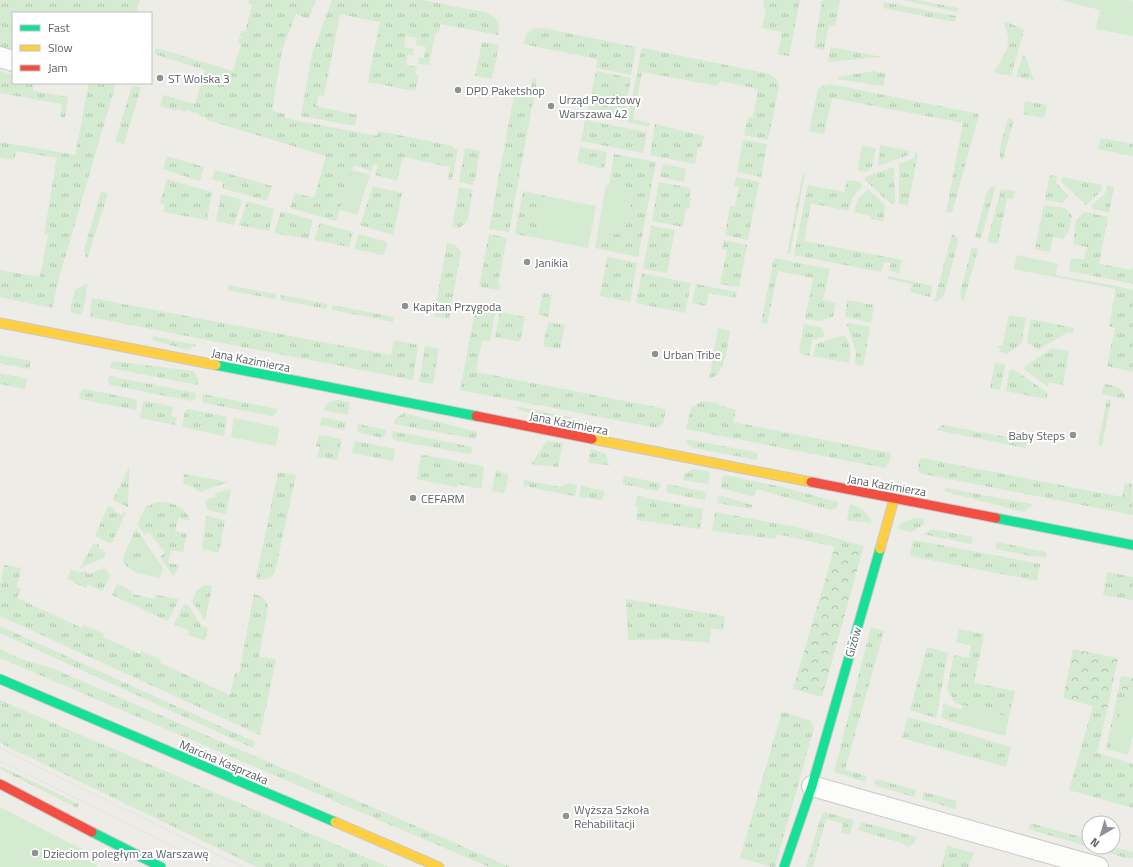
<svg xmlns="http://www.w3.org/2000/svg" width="1133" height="867" viewBox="0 0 1133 867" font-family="'Titillium Web',sans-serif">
  <defs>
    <pattern id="grass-tufts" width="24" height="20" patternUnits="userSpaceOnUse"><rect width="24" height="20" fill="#d4ead1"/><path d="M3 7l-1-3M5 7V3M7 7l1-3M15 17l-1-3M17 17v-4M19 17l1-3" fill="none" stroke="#afc1ad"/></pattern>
    <pattern id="forest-crowns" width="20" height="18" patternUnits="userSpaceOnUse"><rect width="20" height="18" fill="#d4ead1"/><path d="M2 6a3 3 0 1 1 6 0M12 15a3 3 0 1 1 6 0" fill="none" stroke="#afc1ad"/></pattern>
  </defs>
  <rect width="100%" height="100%" fill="#edece7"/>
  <!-- grass -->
  <path fill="url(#grass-tufts)" d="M 0,0 L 140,0 L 136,13 L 13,13 L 13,50 L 0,46 Z
    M 249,0 L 316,0 L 309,19 L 296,14 L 282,50 L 272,111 L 285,114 L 284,118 L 377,136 L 378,131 L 454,146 L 454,148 L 458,149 L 452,180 L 448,180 L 450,167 L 403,157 L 397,181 L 375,175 L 378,165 L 374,164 L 371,171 L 354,165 L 336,221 L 290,208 L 295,193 L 314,198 L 326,156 L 207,120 L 207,118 L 199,116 L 199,114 L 186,110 L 185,112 L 177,109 L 176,111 L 160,106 L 164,95 L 195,104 L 205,70 L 154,54 L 156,48 L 233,71 L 241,44 L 238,43 L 239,38 L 243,38 L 240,36 L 241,31 L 245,32 L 252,5 L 248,4 Z
    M 332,0 L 423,0 L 488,13 C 499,19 500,23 498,35 L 440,24 L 439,33 L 435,33 L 429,65 L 418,64 L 419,57 L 424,58 L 426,47 L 416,45 L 417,38 L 406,36 L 404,47 L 414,49 L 413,55 L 408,54 L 406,65 L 417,67 L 415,75 L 419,75 L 415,91 L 368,82 L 380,22 L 340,14 L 324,96 L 319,95 L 316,106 L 357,115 L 355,126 L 301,116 L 312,54 Z
    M 764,0 L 800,0 L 789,56 L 778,54 L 782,32 L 762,28 L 766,9 L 763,8 Z
    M 822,0 L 840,0 L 835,26 L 829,25 L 824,50 L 814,48 Z
    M 903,0 L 917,0 L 958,8 L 957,12 Z
    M 884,2 L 956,16 L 955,22 L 883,8 Z
    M 1007,22 L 1024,30 L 1011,76 L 994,72 C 1006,51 1013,47 1004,23 Z
    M 542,28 L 636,47 L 631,75 L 596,68 L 597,59 L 523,44 L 527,33 L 534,29 Z
    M 482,42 L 499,45 L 492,79 L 475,76 Z
    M 831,47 L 882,57 L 828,62 Z
    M 642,48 L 770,74 L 778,81 L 779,87 L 768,140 L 744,135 L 748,117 L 753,118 L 758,89 L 720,81 L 718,86 L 642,72 L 633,119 L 650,123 L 649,127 L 627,122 Z
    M 1023,55 L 1025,56 L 1034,80 L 1016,77 Z
    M 0,71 L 13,75 L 13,83 L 34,83 L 33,91 L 68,97 L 65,118 L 60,117 L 62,104 L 0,93 Z
    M 596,71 L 631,78 L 623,121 L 587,114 Z
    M 874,71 L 886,74 L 883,86 L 837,79 L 838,77 Z
    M 533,78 L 537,79 L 509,232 L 489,229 L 514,95 L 529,98 Z
    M 89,83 L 116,83 L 59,278 L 52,308 L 0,297 L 0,270 L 40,277 L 48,235 L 44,234 L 57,158 L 16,151 L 14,160 L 0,158 L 0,142 L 75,155 Z
    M 829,84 L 979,114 L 952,213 L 946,212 L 963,123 L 832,98 L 824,134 L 809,131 L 818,89 L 820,87 Z
    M 132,86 L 141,87 L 140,91 L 124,144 L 115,142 Z
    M 1025,101 L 1047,105 L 1044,118 L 1023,114 Z
    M 1008,118 L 1014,120 L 1002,162 L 999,152 Z
    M 585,120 L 647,132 L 643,153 L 581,141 Z
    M 655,124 L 704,136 L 701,147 L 698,147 L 695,164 L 650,155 Z
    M 1101,138 L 1133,144 L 1133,156 L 1098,149 Z
    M 743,140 L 767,144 L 761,177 L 737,172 Z
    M 880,145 L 909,151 L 908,155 L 878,166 Z
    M 862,146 L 876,148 L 872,167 L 866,172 L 858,170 Z
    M 580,147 L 607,152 L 604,169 L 577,162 Z
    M 465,148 L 480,151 L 474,185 L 459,182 Z
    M 915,152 L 918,153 L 908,205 L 899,204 L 899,164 L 914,158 Z
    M 614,154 L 656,162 L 638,257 L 595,248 L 598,231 L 624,235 L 633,191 L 609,186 Z
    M 167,156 L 204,167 L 200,181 L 163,169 Z
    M 663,164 L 686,169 L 684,182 L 660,177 Z
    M 894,167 L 895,203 L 891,204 L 865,180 L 865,177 Z
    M 215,170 L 272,186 L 267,201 L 222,188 L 223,182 L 212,179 Z
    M 803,173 L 805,173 L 790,254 L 787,254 Z
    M 1050,175 L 1057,176 L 1056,183 L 1068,195 L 1068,197 L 1062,203 L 1045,200 Z
    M 736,177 L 759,182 L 748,240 L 725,235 L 730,206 L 735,206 L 739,187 L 734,186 Z
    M 1062,177 L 1102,185 L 1101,191 L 1086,205 L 1062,182 Z
    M 167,179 L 212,192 L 207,220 L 163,212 L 165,204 L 160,203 Z
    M 847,180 L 860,182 L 863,186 L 853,196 L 848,211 L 811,203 L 804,241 L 902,260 L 899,274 L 889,270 L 891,263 L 884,262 L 881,272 L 794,255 L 808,185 L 844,192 Z
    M 659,182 L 691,188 L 689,197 L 691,198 L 689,209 L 686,209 L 683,227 L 652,221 Z
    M 996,185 L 981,239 L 975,237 L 987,192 L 990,188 Z
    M 373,186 L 402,193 L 393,235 L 360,225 Z
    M 1107,186 L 1114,187 L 1109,213 L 1093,209 L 1091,206 L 1105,194 Z
    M 459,187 L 473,190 L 467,222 L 459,228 L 452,227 Z
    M 868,189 L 885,205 L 883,221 L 871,219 L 871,216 L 854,212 L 858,199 Z
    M 1001,189 L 1015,191 L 1013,199 L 1007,198 L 998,244 L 987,242 Z
    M 523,191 L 546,196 L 538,238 L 515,234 Z
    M 101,192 L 108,193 L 87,259 L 85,255 L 84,250 Z
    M 221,194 L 242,200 L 234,225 L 216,221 Z
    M 247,201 L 274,209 L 269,231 L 239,225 Z
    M 1044,205 L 1065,208 L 1072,216 L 1068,234 L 1066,233 L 1064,239 L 1053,237 L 1050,252 L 1035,249 Z
    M 281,211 L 313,220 L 308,239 L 274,233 Z
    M 1084,212 L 1108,217 L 1099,264 L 1132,270 L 1133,267 L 1133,284 L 1069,271 L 1071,258 L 1084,260 L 1087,247 L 1073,244 L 1076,220 Z
    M 320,223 L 353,232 L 349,247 L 314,240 Z
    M 651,226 L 675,230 L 667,273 L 643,269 Z
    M 359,234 L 387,242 L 384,255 L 354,249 Z
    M 489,234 L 507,238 L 498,283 L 500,284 L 499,290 L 479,287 Z
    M 952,234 L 957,238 L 958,242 L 944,295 L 939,300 L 934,302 Z
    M 724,240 L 747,245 L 739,287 L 720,284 L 727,250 L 722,249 Z
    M 447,243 L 455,245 L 461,251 L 449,319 L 434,316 Z
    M 972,247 L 978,249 L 963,303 L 960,293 Z
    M 607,257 L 637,263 L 630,302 L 600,296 Z
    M 774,258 L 830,269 L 823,300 L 836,303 L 833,317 L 820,321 L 805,319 L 813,278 L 778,271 L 767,324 L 761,323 Z
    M 642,273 L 691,283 L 685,313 L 636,303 Z
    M 888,276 L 933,286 L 930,297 L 910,292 L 912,284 L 887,279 Z
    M 88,283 L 83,311 L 80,315 L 71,313 L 71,306 L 75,290 Z
    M 696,284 L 737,292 L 735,298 L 709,293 L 706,306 L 692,303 Z
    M 228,285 L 276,294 L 275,299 L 227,290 Z
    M 1116,286 L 1133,290 L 1133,372 L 1107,366 L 1115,328 L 1109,326 Z
    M 543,293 L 552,295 L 548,317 L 538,314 Z
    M 281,295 L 327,304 L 326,309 L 280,300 Z
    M 92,298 L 391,355 L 394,340 L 418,345 L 413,380 L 95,318 L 90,316 Z
    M 847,300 L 874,305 L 871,323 L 846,317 L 845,315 Z
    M 332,305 L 394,317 L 393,322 L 332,310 Z
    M 476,307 L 495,311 L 490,341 L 482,340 L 476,372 L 666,409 L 663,424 L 657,428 L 460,390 Z
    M 500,312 L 525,317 L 520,342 L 495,337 Z
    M 1009,315 L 1026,318 L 1021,344 L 1007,354 L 1000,352 L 1001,348 L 997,348 L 998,346 L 1002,346 Z
    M 1031,319 L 1074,328 L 1073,333 L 1068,332 L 1038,350 L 1027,342 Z
    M 548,322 L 565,325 L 560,349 L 543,346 Z
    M 849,323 L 870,327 L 863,366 L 855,364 L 856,351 L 847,324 Z
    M 804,324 L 820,327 L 825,334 L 823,337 L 812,340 L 809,356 L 799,353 Z
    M 718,328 L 730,331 C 727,345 726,375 709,379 Z
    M 844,335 C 851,343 851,353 849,363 L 813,356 L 816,344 Z
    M 153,336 L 196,345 L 188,350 L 152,340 Z
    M 425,346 L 439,349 L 433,384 L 419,382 Z
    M 1052,348 L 1069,351 L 1063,385 L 1049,382 L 1048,387 L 1023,368 Z
    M 0,355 L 31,361 L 29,369 L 0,363 Z
    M 112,361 L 193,371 L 199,380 L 198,385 L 110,368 Z
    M 995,363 L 1004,364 L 1005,367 L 1000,389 L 998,390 L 990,388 Z
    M 1013,369 L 1048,393 L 1046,399 L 1006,391 L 1009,370 Z
    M 0,373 L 27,379 L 25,389 L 0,384 Z
    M 109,376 L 196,393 L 195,399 L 192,401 L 110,385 L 108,381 Z
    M 1104,384 C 1115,386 1123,386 1126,399 L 1102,394 Z
    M 84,389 L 135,399 L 137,402 L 136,410 L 79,399 L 81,391 Z
    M 203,394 L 277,409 L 276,414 L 272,416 L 204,403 L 202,400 Z
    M 1107,399 L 1111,400 L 1102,446 L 1098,445 Z
    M 337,400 L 350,402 L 348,415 L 323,410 L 329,402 Z
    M 146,401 L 173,407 L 171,416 L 177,418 L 175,425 L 140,418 L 143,403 Z
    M 702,401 L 719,403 L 719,405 L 736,410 L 733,422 L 891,453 L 889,463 L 885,468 L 686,429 L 691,408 Z
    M 515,406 L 574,418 L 567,424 L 520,410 Z
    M 188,409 L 227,417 L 224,436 L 182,427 L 185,411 Z
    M 404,413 L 477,432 L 475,439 L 394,424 L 395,419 Z
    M 322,417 L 346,422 L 345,430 L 320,425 Z
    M 358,424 L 386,430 L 385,435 L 382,438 L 357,432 Z
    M 943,425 L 1027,441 L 1026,448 L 936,430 Z
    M 393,431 L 473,447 L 472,452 L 469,454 L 394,440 L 392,436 Z
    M 319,435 L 342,439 L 337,460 L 317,457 L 320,447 L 316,446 Z
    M 685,439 L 755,452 L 758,455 L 757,460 L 694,448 L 688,444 Z
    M 355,441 L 395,449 L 393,461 L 352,453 Z
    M 547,441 L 563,443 L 558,467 L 531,464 Z
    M 591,449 L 606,454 L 609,465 L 588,463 Z
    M 424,455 L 482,466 L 484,470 L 481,489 L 457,484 L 457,487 L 417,479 L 421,456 Z
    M 921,458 L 1122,497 L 1125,483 L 1132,484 L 1133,515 L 919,473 L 918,463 Z
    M 129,467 L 129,472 L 128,507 L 113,500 Z
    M 693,469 L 708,471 L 710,475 L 708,484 L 683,480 L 684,474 Z
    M 496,470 L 509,475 L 504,493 L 492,491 Z
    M 278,472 L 296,475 L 275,572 C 271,578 264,581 256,579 Z
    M 184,474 L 228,482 L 200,492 L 191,486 L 183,484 Z
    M 725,475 L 782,487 L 838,502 L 837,507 L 831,510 L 757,489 L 754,497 L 721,488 L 722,477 Z
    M 624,476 L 661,483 L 660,488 L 657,491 L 622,484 Z
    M 524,480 L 559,487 L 570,483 L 577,485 L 575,496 L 523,486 Z
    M 667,484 L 706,492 L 705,500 L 668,493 L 666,490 Z
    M 581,486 L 605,491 L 602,500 L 579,497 Z
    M 946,488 L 1032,504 L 1032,506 L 1023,512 L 943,491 Z
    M 231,489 L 226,514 L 207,510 L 205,500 L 216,497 L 215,493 Z
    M 719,495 L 752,505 L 751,509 L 717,503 Z
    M 637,496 L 703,509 L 700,529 L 636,520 L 638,507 L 635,507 Z
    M 156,502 C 170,502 186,505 190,521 L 178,518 L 175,531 L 187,534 L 183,552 L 171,550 L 168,563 L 180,565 L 173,576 L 160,557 L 165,553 L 149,532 L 145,535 L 137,524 L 145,508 Z
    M 850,504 C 861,507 868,513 872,523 L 847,520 Z
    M 108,506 L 115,508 L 114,511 L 122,515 L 123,512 L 126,513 L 111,544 L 95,536 Z
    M 715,512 L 796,527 L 864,546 L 862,553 L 777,534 L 775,539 L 712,531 Z
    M 206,516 L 225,520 L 219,553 L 202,549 Z
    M 915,518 L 924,519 L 924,524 L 911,532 L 896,528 L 903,522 Z
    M 136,528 L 145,542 L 137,573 L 126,566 L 123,561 L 125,553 Z
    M 932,529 L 973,537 L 971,544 L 923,534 Z
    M 913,540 L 1040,564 L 1037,581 L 910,556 Z
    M 997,542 L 1046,552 L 1046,557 L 1031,556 L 995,549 Z
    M 94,543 L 99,545 L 98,548 L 106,552 L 104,558 L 80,568 Z
    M 4,565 L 21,568 L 17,587 L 21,589 L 17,598 L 82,628 L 84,625 L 104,634 L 103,637 L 140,654 L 141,651 L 161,660 L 160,663 L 230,695 L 235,673 L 239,674 L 254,594 C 262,597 266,598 268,607 L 259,657 L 276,659 L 260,735 L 0,616 L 0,587 Z
    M 105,568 L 110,576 L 102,591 L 88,584 L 86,588 L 67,579 L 71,569 L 79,573 L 85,571 L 89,574 Z
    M 1107,572 L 1133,577 L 1133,600 L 1103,595 Z
    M 117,584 L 132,591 L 132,594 L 155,599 L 156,595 L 179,599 L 168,621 L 112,595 Z
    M 205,585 L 212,586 L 205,621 L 192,601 L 197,590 Z
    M 626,599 L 725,616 L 723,630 L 711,628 L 709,643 L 668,639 L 628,640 Z
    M 184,604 L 188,605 L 201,625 L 208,628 L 205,641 L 188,635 L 190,631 L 174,624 Z
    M 0,626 L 255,742 L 253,748 L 0,633 Z
    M 871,627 L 884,631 L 845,770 L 867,776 L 865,782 L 834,772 Z
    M 959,629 L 984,634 L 974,683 L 1015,691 L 1009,717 L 955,703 L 947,689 L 954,655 L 969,658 L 971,645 L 956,642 Z
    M 927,647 L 948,653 L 936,718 L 910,710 Z
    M 0,649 L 19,658 L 54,669 L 510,867 L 489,867 L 0,658 Z
    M 1119,688 L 1127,691 L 1110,750 L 1106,749 Z
    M 0,700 L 388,867 L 257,867 L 0,743 Z
    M 944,704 L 962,710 L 959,724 L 941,718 Z
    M 1093,706 L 1107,710 L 1097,753 L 1133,764 L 1133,808 L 1069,790 Z
    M 782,711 L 811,721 L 814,728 L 775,867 L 772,867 L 740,858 Z
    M 908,717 L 1011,747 L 1006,767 L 902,738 Z
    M 0,766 L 79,804 L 77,808 L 0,769 Z
    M 876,779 L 916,790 L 914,797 L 874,785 Z
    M 924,792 L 957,801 L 955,809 L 922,799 Z
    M 824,812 L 854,820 L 850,835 L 841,833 L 843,824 L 826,819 L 813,867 L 806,867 L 821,816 Z
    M 861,822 L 917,837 L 914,843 L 907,847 L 902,843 L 858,830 Z
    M 1030,823 L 1085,838 L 1083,845 L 1028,829 Z
    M 947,846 L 974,853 L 968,867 L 941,867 Z
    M 1092,847 L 1113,847 L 1133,852 L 1133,857 L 1129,859 Z"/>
  <!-- forest -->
  <path fill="url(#forest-crowns)" d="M 835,546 L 862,553 L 822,697 L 793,689 Z
    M 1073,649 L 1118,658 L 1107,710 L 1063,698 Z
    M 1121,676 L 1133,678 L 1133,693 L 1119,688 Z"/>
  <!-- green -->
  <path fill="#d4ead1" d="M 1060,0 L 1128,0 L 1133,2 L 1133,36 L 1096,29 L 1100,10 Z
    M 352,170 L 370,175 L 357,215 L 340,210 Z
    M 606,185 L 633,190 L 624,235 L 598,231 Z
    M 546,196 L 596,206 L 588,248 L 538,238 Z
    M 1017,255 L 1058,264 L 1056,275 L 1116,286 L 1116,289 L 1014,269 Z
    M 234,418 L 277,427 L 279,430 L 276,446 L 231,437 Z
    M 145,542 L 163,568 L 160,578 L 137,573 Z
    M 1127,691 L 1133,693 L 1133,736 L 1128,755 L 1110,750 Z
    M 963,705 L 1009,717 L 1005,736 L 959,724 Z
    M 0,807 L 89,853 L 87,856 L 98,867 L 0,867 Z"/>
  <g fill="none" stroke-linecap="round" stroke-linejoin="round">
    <defs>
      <path id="street" d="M 0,57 L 13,61
        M 812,786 L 1098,867"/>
      <path id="fast" d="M 216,365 L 476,416
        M 996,518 L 1133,545
        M 0,679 L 335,822
        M 92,832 L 161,867
        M 784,867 L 812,786 L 880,549"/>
      <path id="slow" d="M 0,323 L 216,365
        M 592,439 L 811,482
        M 880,549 L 894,499
        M 335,822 L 439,867"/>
      <path id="jam" d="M 476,416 L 592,439
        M 811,482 L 996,518
        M 0,784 L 92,832"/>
    </defs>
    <!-- street casing -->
    <use href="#street" stroke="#cacac9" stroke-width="22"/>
    <!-- fast casing -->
    <use href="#fast" stroke="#c8c9c8" stroke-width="11"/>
    <!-- slow casing -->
    <use href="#slow" stroke="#c8c9c8" stroke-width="11"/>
    <!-- jam casing -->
    <use href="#jam" stroke="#c8c9c8" stroke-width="11"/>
    <!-- street -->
    <use href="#street" stroke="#fcfcfb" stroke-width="20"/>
    <!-- fast -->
    <use href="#fast" stroke="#16e098" stroke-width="9"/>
    <!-- slow -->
    <use href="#slow" stroke="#ffcf43" stroke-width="9"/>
    <!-- jam -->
    <use href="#jam" stroke="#f24e42" stroke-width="9"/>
    <!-- tram -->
    <path stroke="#e3e4e3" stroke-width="1" d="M 0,748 L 243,867
      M 0,761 L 216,867"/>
  </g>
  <!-- markers -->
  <g fill="#8f9293" stroke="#fff" stroke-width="1.5">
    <circle cx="160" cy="78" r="4"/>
    <circle cx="458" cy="90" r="4"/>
    <circle cx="551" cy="106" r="4"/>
    <circle cx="527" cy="262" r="4"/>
    <circle cx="405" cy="306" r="4"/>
    <circle cx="655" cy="354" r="4"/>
    <circle cx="1073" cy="435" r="4"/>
    <circle cx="413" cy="498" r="4"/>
    <circle cx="566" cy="816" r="4"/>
    <circle cx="35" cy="853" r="4"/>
  </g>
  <g text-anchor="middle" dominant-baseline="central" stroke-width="4" stroke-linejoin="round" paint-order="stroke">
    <!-- poi labels -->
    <g font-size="12" fill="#5c6166" stroke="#fff" text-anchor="start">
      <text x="168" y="78">ST Wolska 3</text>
      <text x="466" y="90">DPD Paketshop</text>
      <text x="559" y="99">Urząd Pocztowy<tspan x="559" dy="14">Warszawa 42</tspan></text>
      <text x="535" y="262">Janikia</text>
      <text x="413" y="306">Kapitan Przygoda</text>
      <text x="663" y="354">Urban Tribe</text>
      <text x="1065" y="435" text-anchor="end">Baby Steps</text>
      <text x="421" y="498">CEFARM</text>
      <text x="574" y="809">Wyższa Szkoła<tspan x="574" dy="14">Rehabilitacji</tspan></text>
      <text x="43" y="853">Dzieciom poległym za Warszawę</text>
    </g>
    <!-- street labels -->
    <g font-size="12" fill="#5c6166" stroke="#fff">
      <text transform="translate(251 360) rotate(11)">Jana Kazimierza</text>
      <text transform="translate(569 423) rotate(11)">Jana Kazimierza</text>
      <text transform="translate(887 485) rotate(10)">Jana Kazimierza</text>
      <text transform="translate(853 642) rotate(-74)">Gizów</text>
      <text transform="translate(224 762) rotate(23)">Marcina Kasprzaka</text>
    </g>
  </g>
  <!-- legend -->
  <rect x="12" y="12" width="140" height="72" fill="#ffffff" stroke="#bec0c2"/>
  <rect x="20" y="25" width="20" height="6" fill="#16e098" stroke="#bec0c2"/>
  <text x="48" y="32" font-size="12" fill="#5c6166">Fast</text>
  <rect x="20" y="45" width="20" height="6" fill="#ffcf43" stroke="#bec0c2"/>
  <text x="48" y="52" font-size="12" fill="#5c6166">Slow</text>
  <rect x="20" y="65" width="20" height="6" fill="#f24e42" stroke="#bec0c2"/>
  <text x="48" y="72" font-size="12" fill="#5c6166">Jam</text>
  <!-- north arrow -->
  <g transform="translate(1101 835) rotate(218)"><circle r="19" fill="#ffffff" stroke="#bec0c2"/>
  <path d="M0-3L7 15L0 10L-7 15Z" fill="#8f9293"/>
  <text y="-6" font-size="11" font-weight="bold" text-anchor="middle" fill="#5c6166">N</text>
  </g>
</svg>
